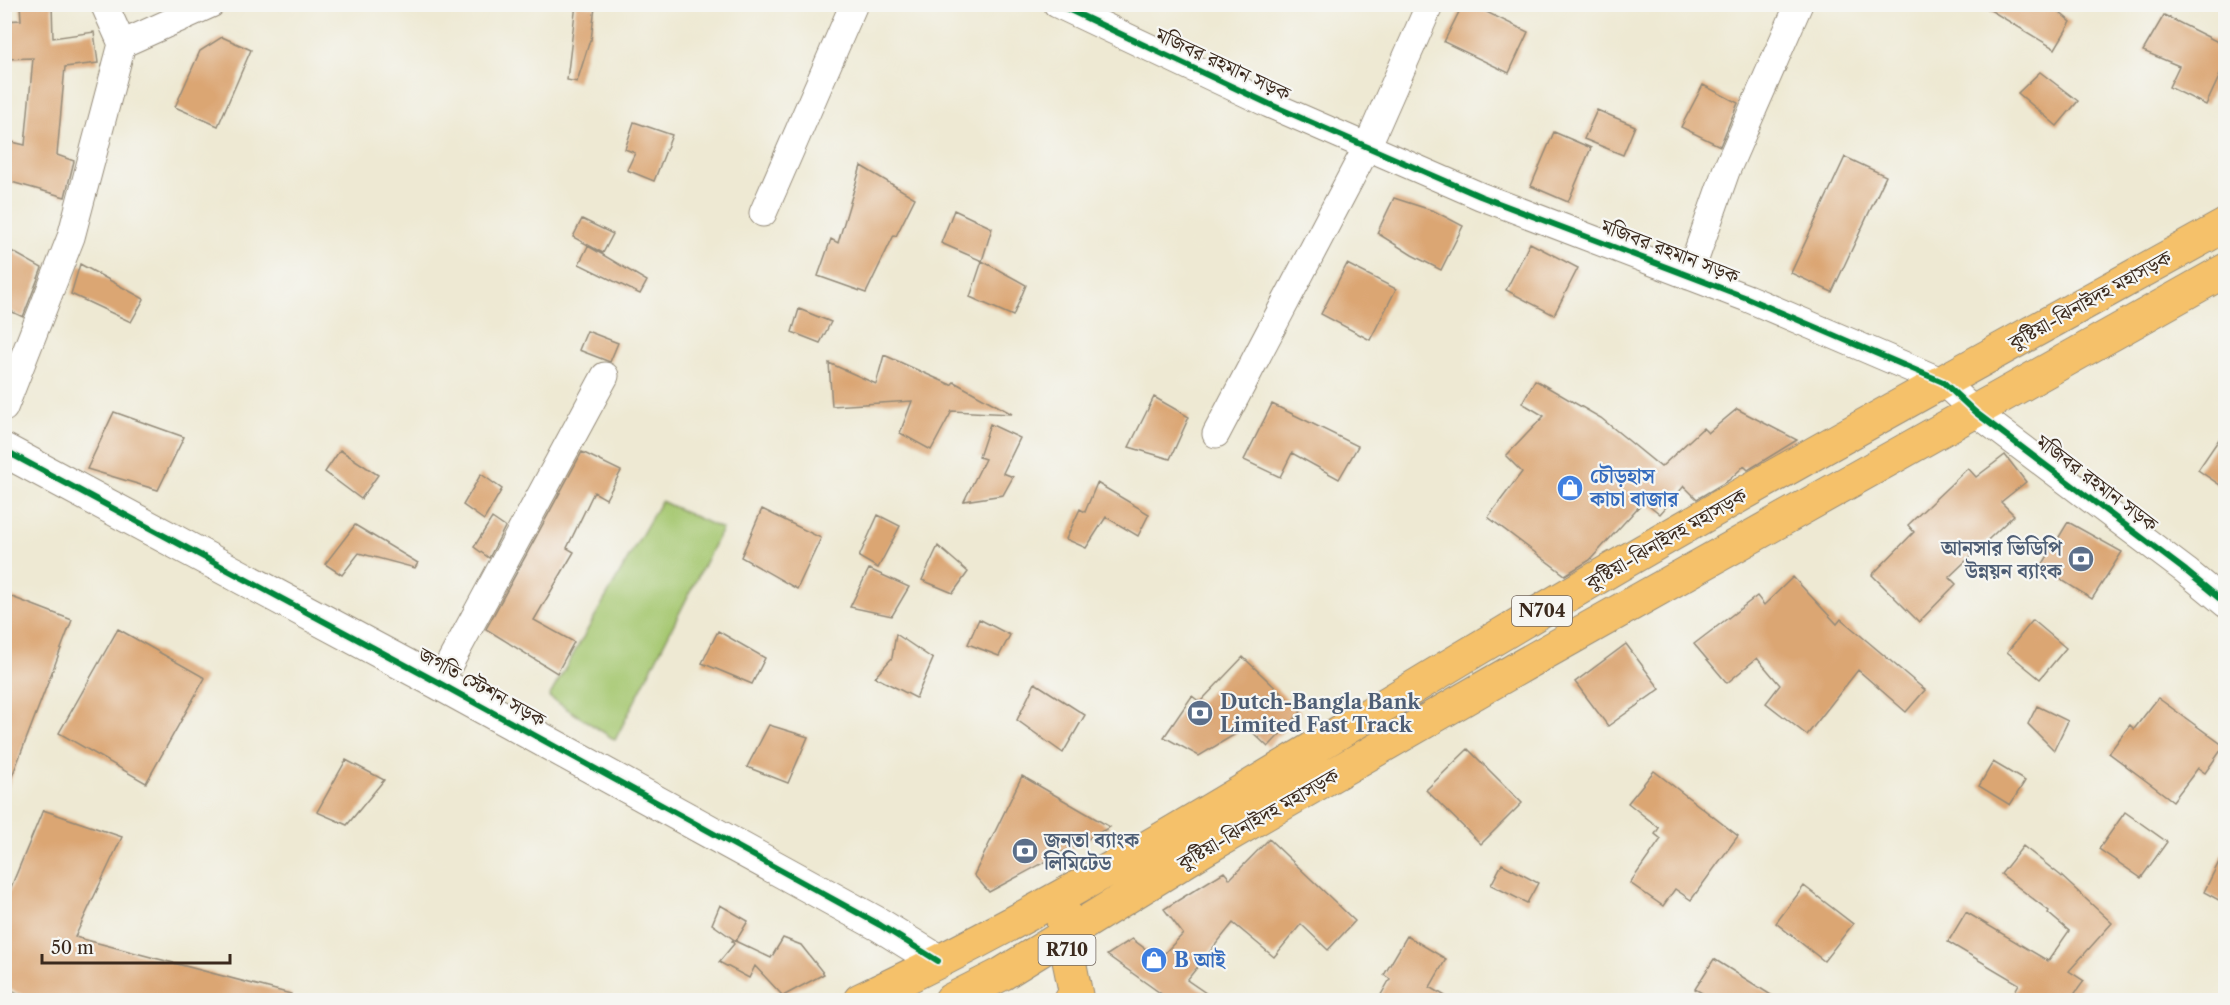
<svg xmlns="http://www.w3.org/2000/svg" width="2230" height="1005" viewBox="0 0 2230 1005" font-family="'Libre Caslon Text','Noto Serif Bengali',serif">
  <rect width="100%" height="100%" fill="#f6f6f2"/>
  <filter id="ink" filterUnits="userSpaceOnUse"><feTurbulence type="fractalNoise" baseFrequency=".0167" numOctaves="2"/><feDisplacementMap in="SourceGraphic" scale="12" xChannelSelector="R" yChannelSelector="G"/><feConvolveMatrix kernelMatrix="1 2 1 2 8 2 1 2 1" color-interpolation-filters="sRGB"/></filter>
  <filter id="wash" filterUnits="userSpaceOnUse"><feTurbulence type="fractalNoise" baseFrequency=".008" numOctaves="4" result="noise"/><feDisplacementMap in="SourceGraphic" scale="24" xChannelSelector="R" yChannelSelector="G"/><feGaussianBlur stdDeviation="1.35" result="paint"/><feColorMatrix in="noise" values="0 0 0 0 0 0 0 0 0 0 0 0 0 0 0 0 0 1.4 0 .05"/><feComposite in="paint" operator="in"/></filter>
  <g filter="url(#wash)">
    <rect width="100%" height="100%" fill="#eee9d3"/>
    <!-- green -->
    <path fill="#a5c770" stroke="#707847" stroke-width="1.5" d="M 661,501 L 722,529 L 615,740 L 549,697 Z"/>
    <g id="blocks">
      <!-- building -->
      <path fill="#dba673" d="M 20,4 L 52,4 L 53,38 L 94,32 L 98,63 L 65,67 L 57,155 L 74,161 L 65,197 L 4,180 L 12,142 L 25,145 L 33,58 L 4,59 L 4,21 L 21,20 Z
        M 576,4 L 595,7 L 591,40 L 590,40 L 577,82 L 567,80 Z
        M 1463,4 L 1470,4 L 1528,32 L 1509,73 L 1444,42 Z
        M 1980,4 L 2049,4 L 2071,22 L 2055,49 Z
        M 2164,15 L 2226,46 L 2226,62 L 2206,105 L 2169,87 L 2179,66 L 2143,51 Z
        M 222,37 L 251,50 L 218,126 L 175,107 L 200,51 Z
        M 2040,72 L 2078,101 L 2057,126 L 2018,93 Z
        M 1703,85 L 1738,103 L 1720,146 L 1681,127 Z
        M 1597,110 L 1635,126 L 1623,155 L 1584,139 Z
        M 634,122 L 672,135 L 654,181 L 627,170 L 635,153 L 625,149 Z
        M 1554,132 L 1591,148 L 1568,202 L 1531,186 Z
        M 1845,157 L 1886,176 L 1832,292 L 1791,273 Z
        M 861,166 L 915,198 L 896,236 L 894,235 L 866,293 L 818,276 L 831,239 L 838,243 Z
        M 1394,198 L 1434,211 L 1463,226 L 1441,270 L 1412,255 L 1377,233 Z
        M 954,210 L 992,228 L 982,261 L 941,243 Z
        M 582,219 L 613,234 L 603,253 L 573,237 Z
        M 1530,243 L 1578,268 L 1554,315 L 1506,290 Z
        M 588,246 L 647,281 L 640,294 L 579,264 Z
        M 4,247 L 42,268 L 23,317 L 4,308 Z
        M 982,261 L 1026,285 L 1013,316 L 970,297 Z
        M 80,264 L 144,299 L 131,322 L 71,294 Z
        M 1347,264 L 1396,289 L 1370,340 L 1321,314 Z
        M 799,309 L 831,322 L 820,343 L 792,332 Z
        M 587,331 L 618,343 L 610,362 L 579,350 Z
        M 884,355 L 951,385 L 954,382 L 1012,414 L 952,411 L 931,450 L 900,433 L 912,401 L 832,406 L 829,363 L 876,384 Z
        M 1535,380 L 1601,418 L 1661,467 L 1703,428 L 1708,433 L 1737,409 L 1797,440 L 1748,470 L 1744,466 L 1729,480 L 1697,499 L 1684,486 L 1660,514 L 1644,501 L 1590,560 L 1565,575 L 1488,517 L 1522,472 L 1506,456 L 1544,416 L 1522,403 Z
        M 1154,397 L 1189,417 L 1170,459 L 1129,447 Z
        M 1272,404 L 1358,446 L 1339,479 L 1292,453 L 1280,477 L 1244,460 Z
        M 114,412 L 184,437 L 158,490 L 87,469 Z
        M 990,424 L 1020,438 L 1003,473 L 1013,477 L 1003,495 L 964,501 L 985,459 L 979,457 Z
        M 2226,429 L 2226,489 L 2198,470 Z
        M 340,450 L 378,475 L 361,499 L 325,472 Z
        M 582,452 L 621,471 L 606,499 L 594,492 L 567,548 L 574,552 L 534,620 L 574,642 L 557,673 L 486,629 Z
        M 2005,455 L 2026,482 L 2001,502 L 2014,515 L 1949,577 L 1956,584 L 1919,622 L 1872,575 L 1914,532 L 1908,525 L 1968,468 L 1976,477 Z
        M 481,474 L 502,489 L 484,520 L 463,505 Z
        M 1097,483 L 1149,514 L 1138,536 L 1106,517 L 1086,548 L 1066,539 L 1080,509 L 1085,512 Z
        M 762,509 L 821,538 L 797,589 L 741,557 Z
        M 878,515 L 900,526 L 878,568 L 859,557 Z
        M 492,518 L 505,527 L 489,558 L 474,547 Z
        M 2068,522 L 2122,552 L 2092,599 L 2041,567 Z
        M 355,525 L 418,563 L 415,568 L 359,553 L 342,575 L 325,564 Z
        M 938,546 L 968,572 L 953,593 L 922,580 Z
        M 869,569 L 909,587 L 892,616 L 850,607 Z
        M 1793,577 L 1837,624 L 1841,619 L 1925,690 L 1906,712 L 1858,670 L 1807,735 L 1766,703 L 1780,685 L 1757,658 L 1727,683 L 1694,644 L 1757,596 L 1764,605 Z
        M 4,594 L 72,620 L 6,792 L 4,792 Z
        M 979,619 L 1010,635 L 999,656 L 968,644 Z
        M 2033,620 L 2066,648 L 2040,679 L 2007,652 Z
        M 118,629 L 205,678 L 146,783 L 59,733 Z
        M 718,631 L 765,658 L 752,684 L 702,663 Z
        M 896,634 L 933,659 L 916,698 L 875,677 L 892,658 Z
        M 1626,644 L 1660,689 L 1608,726 L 1575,682 Z
        M 1243,657 L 1301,712 L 1268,747 L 1247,727 L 1199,756 L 1164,737 L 1192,696 L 1200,702 Z
        M 1035,683 L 1085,715 L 1063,753 L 1017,720 Z
        M 2158,698 L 2224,746 L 2205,773 L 2198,768 L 2173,801 L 2109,753 L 2130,725 L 2134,729 Z
        M 2037,706 L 2068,721 L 2054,750 L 2028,724 Z
        M 769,725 L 808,737 L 788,783 L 747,767 Z
        M 1468,749 L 1522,803 L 1481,844 L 1426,790 Z
        M 346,760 L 384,780 L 347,825 L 317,812 Z
        M 1993,762 L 2025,781 L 2010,805 L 1979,786 Z
        M 1654,771 L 1738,836 L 1691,900 L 1675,889 L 1663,906 L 1630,883 L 1661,839 L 1655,834 L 1659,828 L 1628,803 Z
        M 1022,776 L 1110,827 L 989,892 L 974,875 Z
        M 43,810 L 122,837 L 75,937 L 291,994 L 291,1000 L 34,1000 L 4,987 L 4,904 Z
        M 2125,812 L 2167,842 L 2141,878 L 2099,849 Z
        M 1269,839 L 1355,921 L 1328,950 L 1301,924 L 1274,957 L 1233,923 L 1187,980 L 1216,1000 L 1170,1000 L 1107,955 L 1132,939 L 1159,959 L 1183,934 L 1164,909 L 1224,872 L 1230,879 Z
        M 2023,846 L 2060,875 L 2112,923 L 2069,971 L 2084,981 L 2070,1000 L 2010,1000 L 2019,984 L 1948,942 L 1966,912 L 2048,961 L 2069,931 L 2048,913 L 2049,911 L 2001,874 Z
        M 2226,848 L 2226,904 L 2204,892 Z
        M 1502,864 L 1538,883 L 1527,903 L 1491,885 Z
        M 1804,886 L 1853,924 L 1824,961 L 1776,923 Z
        M 720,905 L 748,921 L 736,941 L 712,924 Z
        M 1407,936 L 1446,959 L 1430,987 L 1452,1000 L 1378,1000 L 1390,979 L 1384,975 Z
        M 783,938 L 801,945 L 824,974 L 783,996 L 755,966 L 749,978 L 719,962 L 734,944 L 732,941 L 733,940 L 771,958 Z
        M 1714,959 L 1779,1000 L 1714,1000 L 1695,989 Z"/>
    </g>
  </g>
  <g filter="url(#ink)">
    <use href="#blocks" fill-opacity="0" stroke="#948a78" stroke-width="1.5"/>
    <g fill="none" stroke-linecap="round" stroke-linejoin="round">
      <defs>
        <path id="minor" d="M 1057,4 L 1269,104 L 1480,196 L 1747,298 L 1943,382 L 1975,412 L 2186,571 L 2226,604
          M 122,44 L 211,4
          M 763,213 L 854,4
          M 1689,276 L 1726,171 L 1799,4
          M 4,408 L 71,237 L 122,44 L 104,4
          M 1216,434 L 1367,147 L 1430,4
          M 439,683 L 605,376"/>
        <path id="tertiary" d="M 4,450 L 439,683 L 880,925 L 938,961"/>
        <path id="primary" d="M 1062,898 L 1064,936 L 1076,995 L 1071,1000"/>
        <path id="trunk" d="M 860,1000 C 1084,895 1292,759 1504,633 C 1741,491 1984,359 2226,225
          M 951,1000 L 1002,974 L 1206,848 L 1525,664 L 2226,270"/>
      </defs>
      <!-- minor casing -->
      <use href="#minor" stroke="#948a78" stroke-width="29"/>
      <!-- tertiary casing -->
      <use href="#tertiary" stroke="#948a78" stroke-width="35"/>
      <!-- primary casing -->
      <use href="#primary" stroke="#948a78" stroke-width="35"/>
      <!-- trunk casing -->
      <use href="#trunk" stroke="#948a78" stroke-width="35"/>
      <!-- minor -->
      <use href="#minor" stroke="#fff" stroke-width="27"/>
      <!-- tertiary -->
      <use href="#tertiary" stroke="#fff" stroke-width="33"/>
      <!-- primary -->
      <use href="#primary" stroke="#f5c16b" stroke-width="33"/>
      <!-- trunk -->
      <use href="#trunk" stroke="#f5c16b" stroke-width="33"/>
      <defs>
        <path id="cycleway" d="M 1057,4 L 1269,104 L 1480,196 L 1747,298 L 1943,382 L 1975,412 L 2186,571 L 2226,604
          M 4,450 L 439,683 L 880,925 L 938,961"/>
      </defs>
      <!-- cycleway casing -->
      <use href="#cycleway" stroke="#f6f6f2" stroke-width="10"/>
      <!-- cycleway -->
      <use href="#cycleway" stroke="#00873e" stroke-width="6"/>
    </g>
  </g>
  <!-- icons -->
  <defs>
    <symbol id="shop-disc" viewBox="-11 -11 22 22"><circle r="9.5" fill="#3f7fe0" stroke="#f6f6f2"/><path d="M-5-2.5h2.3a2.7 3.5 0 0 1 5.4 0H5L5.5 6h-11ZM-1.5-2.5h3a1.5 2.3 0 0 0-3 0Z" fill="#fff"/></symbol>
    <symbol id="bank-disc" viewBox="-11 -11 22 22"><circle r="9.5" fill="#5c6f8a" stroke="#f6f6f2"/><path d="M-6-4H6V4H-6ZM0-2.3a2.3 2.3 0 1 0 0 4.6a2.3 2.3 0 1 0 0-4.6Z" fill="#fff"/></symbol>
  </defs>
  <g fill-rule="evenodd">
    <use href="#shop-disc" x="1555" y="473" width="30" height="30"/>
    <use href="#bank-disc" x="2066" y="544" width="30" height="30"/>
    <use href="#bank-disc" x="1185" y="698" width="30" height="30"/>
    <use href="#bank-disc" x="1010" y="836" width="30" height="30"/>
    <use href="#shop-disc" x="1139" y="945" width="30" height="30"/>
  </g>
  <g text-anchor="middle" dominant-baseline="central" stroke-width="4.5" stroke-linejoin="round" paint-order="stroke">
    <!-- shield labels -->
    <g fill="#f6f6f2" stroke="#73675e" stroke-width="1.5">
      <rect x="1512" y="596" width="60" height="30" rx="4.5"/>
      <rect x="1038.5" y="935" width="57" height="30" rx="4.5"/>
    </g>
    <g font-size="18" font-weight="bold" fill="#3b2a1e">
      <text x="1542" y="611">N704</text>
      <text x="1067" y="950">R710</text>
    </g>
    <!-- street labels -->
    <g font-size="20" fill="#3b2a1e" stroke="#f6f6f2">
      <text transform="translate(1223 64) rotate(25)">মজিবর রহমান সড়ক</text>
      <text transform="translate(1670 251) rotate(21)">মজিবর রহমান সড়ক</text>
      <text transform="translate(2090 300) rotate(-29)">কুষ্টিয়া-ঝিনাইদহ মহাসড়ক</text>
      <text transform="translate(2097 483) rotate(37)">মজিবর রহমান সড়ক</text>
      <text transform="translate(1666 539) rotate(-30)">কুষ্টিয়া-ঝিনাইদহ মহাসড়ক</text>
      <text transform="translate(482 687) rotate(29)">জগতি স্টেশন সড়ক</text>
      <text transform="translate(1258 819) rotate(-30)">কুষ্টিয়া-ঝিনাইদহ মহাসড়ক</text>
    </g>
    <!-- shop labels -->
    <g font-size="20" font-weight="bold" fill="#366cbe" stroke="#f6f6f2" text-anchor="start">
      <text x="1590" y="476">চৌড়হাস<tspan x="1590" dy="23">কাচা বাজার</tspan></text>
      <text x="1174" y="960">B আই</text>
    </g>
    <!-- service labels -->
    <g font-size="20" font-weight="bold" fill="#4e5e75" stroke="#f6f6f2" text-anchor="start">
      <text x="2062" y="548" text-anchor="end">আনসার ভিডিপি<tspan x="2062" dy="23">উন্নয়ন ব্যাংক</tspan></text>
      <text x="1220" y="702">Dutch-Bangla Bank<tspan x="1220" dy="23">Limited Fast Track</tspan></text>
      <text x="1044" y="840">জনতা ব্যাংক<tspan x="1044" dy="23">লিমিটেড</tspan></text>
    </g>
  </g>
  <!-- margin -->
  <rect width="2230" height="1005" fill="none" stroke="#f6f6f2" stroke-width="24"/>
  <!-- scale -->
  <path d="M42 954v9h188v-9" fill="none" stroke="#3b2a1e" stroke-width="3"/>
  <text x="51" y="954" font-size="18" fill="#3b2a1e" stroke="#f6f6f2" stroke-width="4.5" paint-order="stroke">50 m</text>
</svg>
